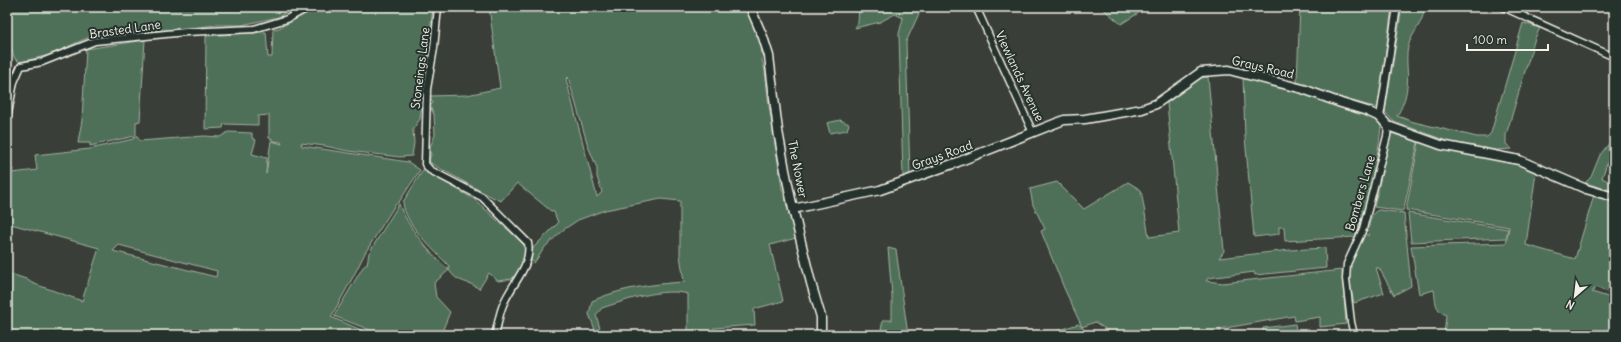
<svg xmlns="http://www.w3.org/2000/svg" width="1621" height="342" viewBox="0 0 1621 342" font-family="Delius,sans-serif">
  <rect width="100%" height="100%" fill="#393f38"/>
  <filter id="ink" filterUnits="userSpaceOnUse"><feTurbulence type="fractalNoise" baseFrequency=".025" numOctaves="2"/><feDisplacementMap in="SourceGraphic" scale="8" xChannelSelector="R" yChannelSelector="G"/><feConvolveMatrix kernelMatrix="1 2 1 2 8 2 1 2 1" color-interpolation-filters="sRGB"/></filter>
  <g filter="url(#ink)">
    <!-- green -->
    <path fill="#4f6f59" stroke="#a2b0a0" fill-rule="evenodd" d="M 7,7 L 297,7 L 278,17 L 242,25 L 216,25 L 182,29 L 94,35 L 49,55 L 20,62 L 15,59 L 9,44 L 10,68 L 7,68 Z
      M 319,7 L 433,7 L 420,119 L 413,129 L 414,143 L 412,156 L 400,157 L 348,151 L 325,146 L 301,143 L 302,146 L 408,162 L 420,170 L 399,202 L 395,205 L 365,253 L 353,277 L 331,317 L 373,335 L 7,335 L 8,273 L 26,279 L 32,283 L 82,301 L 99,248 L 7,223 L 7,170 L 13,169 L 12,173 L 37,170 L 35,155 L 90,149 L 133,139 L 135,136 L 90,146 L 90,143 L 78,143 L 82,120 L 86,49 L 145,40 L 140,121 L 136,122 L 136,135 L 140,141 L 204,136 L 220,137 L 228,132 L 252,133 L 252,138 L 256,140 L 252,154 L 267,158 L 266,174 L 271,141 L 282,144 L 281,142 L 274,141 L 269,138 L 269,115 L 258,116 L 258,125 L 224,124 L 223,128 L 205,129 L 206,36 L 266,32 L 268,57 L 272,57 L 273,29 L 279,28 ZM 119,245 L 217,271 L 216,277 L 113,251 Z
      M 489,7 L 747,7 L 761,42 L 762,60 L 765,71 L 769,106 L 782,188 L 796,238 L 770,245 L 783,301 L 754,309 L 755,325 L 714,328 L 714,335 L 688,335 L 688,294 C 662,287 627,300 602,308 L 596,315 L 602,335 L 597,335 L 589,314 L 592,301 C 620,288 653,284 684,282 L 680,255 L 680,201 L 661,199 L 605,210 L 578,220 L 563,230 L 545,247 L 534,263 L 531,261 L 533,248 L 558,223 L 554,212 L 551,211 L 517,183 L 501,201 L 488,195 L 432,164 L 429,160 L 431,155 L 430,147 L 435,135 L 434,115 L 430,106 L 433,103 L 429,96 L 467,95 L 500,88 ZM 568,77 L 588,146 L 597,168 L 597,177 L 602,192 L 597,197 L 566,79 Z
      M 859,7 L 922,7 L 906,42 L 910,176 L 903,178 L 899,34 L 903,18 L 895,14 L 880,22 L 855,28 L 858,23 Z
      M 1101,7 L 1148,7 L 1121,24 Z
      M 1300,7 L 1392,7 L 1378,108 L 1338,97 L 1297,82 Z
      M 1402,7 L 1424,7 C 1425,22 1411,33 1408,47 C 1405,60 1409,74 1407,87 C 1406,98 1402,107 1397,116 L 1414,122 L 1477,137 L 1487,137 L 1491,133 L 1523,23 L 1540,28 L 1535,38 L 1506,135 L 1506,144 L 1512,149 L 1496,150 L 1452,143 L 1393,121 L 1385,112 Z
      M 1208,77 L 1224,251 L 1219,258 L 1290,250 L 1325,248 L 1326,268 L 1255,275 L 1254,272 L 1208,278 L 1206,281 L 1223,283 L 1342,270 L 1346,324 L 1320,327 L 1320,317 L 1295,321 L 1294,316 L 1220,329 L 1221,335 L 1114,335 L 1095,322 L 1082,327 L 1087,335 L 1045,335 L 1078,324 L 1082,327 L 1064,288 L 1041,231 L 1045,229 L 1033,205 L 1030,189 L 1057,182 L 1084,209 L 1128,182 L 1141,190 L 1149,237 L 1179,233 L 1167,103 L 1201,78 Z
      M 1243,77 L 1263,83 L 1308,93 L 1378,119 L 1381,126 C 1378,164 1367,200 1355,237 L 1285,241 L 1284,227 L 1279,227 L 1279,234 L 1254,237 L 1245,137 Z
      M 840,120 L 849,124 L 847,130 L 830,133 L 827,123 Z
      M 1391,133 L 1418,142 L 1404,209 L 1402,211 L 1374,207 Z
      M 1614,137 L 1614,152 L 1607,163 L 1602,178 L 1614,184 L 1614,191 L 1585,183 L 1591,177 L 1600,155 Z
      M 1419,142 L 1445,150 L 1521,164 L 1536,172 L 1526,245 L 1575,259 L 1594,195 L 1614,201 L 1614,295 L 1597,287 L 1592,292 L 1614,299 L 1614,335 L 1444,335 L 1446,315 C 1434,309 1436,302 1434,290 L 1419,294 L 1411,246 L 1506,243 L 1509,227 L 1406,210 Z
      M 423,170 L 474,199 L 518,239 L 525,246 C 525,260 520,268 512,279 L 498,281 L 489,273 L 479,289 C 469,280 457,284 449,270 L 434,283 L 436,297 L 450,312 L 441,334 L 383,335 L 334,316 L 363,267 L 367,264 L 369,253 L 399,204 C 407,226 431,255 449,270 L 449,266 C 434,250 404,224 403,202 Z
      M 1378,210 L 1404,213 L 1411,286 L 1394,295 L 1379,268 L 1376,268 L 1384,293 L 1354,303 L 1350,285 L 1349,265 L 1365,233 L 1368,236 C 1369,227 1369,214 1378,210 Z
      M 1408,213 L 1508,229 L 1506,238 L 1411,242 Z
      M 888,248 L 896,250 L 908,335 L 880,335 L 883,320 L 892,320 L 892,296 Z
      M 1295,324 L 1297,335 L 1263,335 L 1263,328 Z"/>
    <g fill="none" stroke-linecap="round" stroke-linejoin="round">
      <defs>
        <path id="street" d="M 438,7 L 434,48 L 427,89 L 425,164 L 430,170 L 482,197 L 528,243 C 532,267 511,284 503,305 C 499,314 498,325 495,335
          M 976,7 L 1033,133
          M 1503,7 L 1614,57
          M 1380,117 L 1397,7
          M 7,119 L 14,82 L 21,66 L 42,62 L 95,41 L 186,32 L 254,29 L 287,19 L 309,7
          M 1354,335 L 1351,322 L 1346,279 L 1347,264 L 1363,229 L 1387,136 L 1388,126"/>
        <path id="secondary" d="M 750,7 L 763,37 L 769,56 L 778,131 L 785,170 L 793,209 L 811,283 L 821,317 L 821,335
          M 793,209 L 880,190 L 958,162 L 1064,120 L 1085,119 L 1142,109 L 1156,104 L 1201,72 L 1229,70 L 1303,89 L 1341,103 L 1367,111 L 1380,117 L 1388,126 L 1441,145 L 1519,160 L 1586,189 L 1614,197"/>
      </defs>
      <!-- street casing -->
      <use href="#street" stroke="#f4f1e8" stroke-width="9"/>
      <!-- secondary casing -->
      <use href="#secondary" stroke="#f4f1e8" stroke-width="11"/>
      <!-- street -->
      <use href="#street" stroke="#26332d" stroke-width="6"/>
      <!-- secondary -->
      <use href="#secondary" stroke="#26332d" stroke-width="8"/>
    </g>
  </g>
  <g text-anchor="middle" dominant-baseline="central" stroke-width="4" stroke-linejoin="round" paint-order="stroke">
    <!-- street labels -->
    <g font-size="12" fill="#f4f1e8" stroke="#26332d">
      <text transform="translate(125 29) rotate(-8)">Brasted Lane</text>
      <text transform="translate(1263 67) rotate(13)">Grays Road</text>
      <text transform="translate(420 68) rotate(-83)">Stoneings Lane</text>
      <text transform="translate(1020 76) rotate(65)">Viewlands Avenue</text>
      <text transform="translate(942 155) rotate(-20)">Grays Road</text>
      <text transform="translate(798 169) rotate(79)">The Nower</text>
      <text transform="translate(1360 193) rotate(-74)">Bombers Lane</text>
    </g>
  </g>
  <!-- margin -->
  <rect width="1621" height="342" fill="none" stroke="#26332d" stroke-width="24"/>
  <rect x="12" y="12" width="1597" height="318" fill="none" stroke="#f4f1e8" stroke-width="1.5" filter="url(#ink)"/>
  <!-- north arrow -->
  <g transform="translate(1575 296) rotate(208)" stroke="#26332d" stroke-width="3" paint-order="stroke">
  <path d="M0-3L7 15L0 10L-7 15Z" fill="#f4f1e8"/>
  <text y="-6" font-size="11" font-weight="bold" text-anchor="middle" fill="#f4f1e8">N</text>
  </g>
  <!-- scale -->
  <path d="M1467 44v6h81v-6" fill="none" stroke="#f4f1e8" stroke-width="2"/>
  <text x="1473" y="44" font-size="12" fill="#f4f1e8" stroke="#26332d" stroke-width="3" paint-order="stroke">100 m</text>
</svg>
